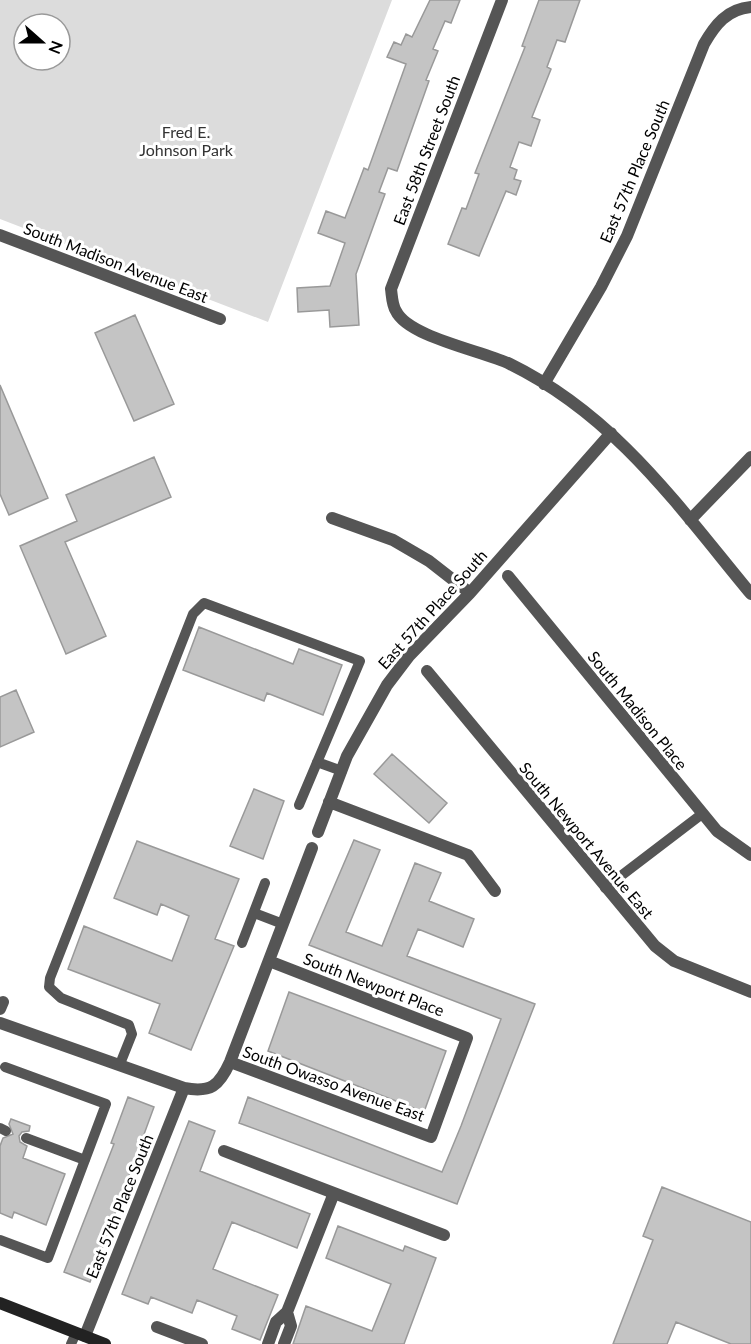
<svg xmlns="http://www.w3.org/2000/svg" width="751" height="1344" viewBox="0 0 751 1344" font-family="Lato,sans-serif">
  <rect width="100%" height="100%" fill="#fff"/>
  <!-- green -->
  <path fill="#dcdcdc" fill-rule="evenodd" d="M 0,0 L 392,0 L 268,322 L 0,219 ZM 24,24 L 60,24 L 60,60 L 24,60 Z"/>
  <!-- building -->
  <path fill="#c4c4c4" stroke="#999" stroke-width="1.5" d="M 430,0 L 460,0 L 451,23 L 445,21 L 433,49 L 438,51 L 426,80 L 429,81 L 397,171 L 388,168 L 379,192 L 385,194 L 356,274 L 359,325 L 330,327 L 329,310 L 298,312 L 297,288 L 330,286 L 345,243 L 318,233 L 326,211 L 345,218 L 364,168 L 368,170 L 406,64 L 387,57 L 394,42 L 401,45 L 406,34 L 412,37 Z
    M 539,0 L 580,0 L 565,42 L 557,40 L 547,67 L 551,69 L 532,117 L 540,120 L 531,146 L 519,142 L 510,167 L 517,170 L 514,179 L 521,181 L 516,195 L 506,191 L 479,256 L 448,244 L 462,208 L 466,209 L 479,174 L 475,173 L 525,47 L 522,46 Z
    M 135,315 L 174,404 L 134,421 L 95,333 Z
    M 0,385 L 48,498 L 9,515 L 0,494 Z
    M 154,457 L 171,497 L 65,542 L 106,636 L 66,654 L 20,546 L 77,521 L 66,495 Z
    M 199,627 L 293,664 L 299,649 L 342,665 L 323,715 L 267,693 L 264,701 L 183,670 Z
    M 16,690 L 34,732 L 0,747 L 0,697 Z
    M 392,754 L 447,803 L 429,823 L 374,774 Z
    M 254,789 L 284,801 L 263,859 L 230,846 Z
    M 354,840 L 380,850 L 346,932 L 382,946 L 415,863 L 441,873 L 429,901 L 474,919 L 463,947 L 418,929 L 407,956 L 535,1004 L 457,1204 L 239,1123 L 248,1097 L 442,1172 L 461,1126 L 501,1019 L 309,945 Z
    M 137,841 L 239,879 L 215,939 L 234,946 L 191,1050 L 149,1033 L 160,1004 L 68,969 L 84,926 L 172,961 L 189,916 L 161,904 L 157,915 L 114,898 Z
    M 289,992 L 446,1051 L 424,1112 L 268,1051 Z
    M 128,1097 L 154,1107 L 90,1282 L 64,1272 L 114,1144 L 111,1143 Z
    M 11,1119 L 30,1126 L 29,1131 L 22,1132 L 19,1136 L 20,1142 L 27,1146 L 23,1158 L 65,1174 L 46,1225 L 14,1212 L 12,1218 L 0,1213 L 0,1146 L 3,1138 L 13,1134 L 9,1124 Z
    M 189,1121 L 215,1131 L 200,1171 L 310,1214 L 297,1248 L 232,1222 L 213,1269 L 278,1295 L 260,1340 L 232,1329 L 237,1316 L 197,1300 L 192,1313 L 151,1297 L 148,1304 L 122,1294 Z
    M 662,1187 L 751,1222 L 751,1344 L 731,1344 L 676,1322 L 667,1344 L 613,1344 L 653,1240 L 643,1236 Z
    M 338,1226 L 403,1251 L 405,1246 L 436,1258 L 404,1344 L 293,1344 L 306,1306 L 372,1331 L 391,1284 L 326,1258 Z"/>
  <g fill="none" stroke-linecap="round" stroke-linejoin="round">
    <!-- lane -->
    <path stroke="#555" stroke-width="10" d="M 317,762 L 342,771
      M 605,888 L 702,814
      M 254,913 L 283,924
      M 242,943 L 265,883
      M 120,1064 L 132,1034 L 129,1025 L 61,998 L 49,987 L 50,978 L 193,614 L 204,603 L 360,661 L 299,805
      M 0,1128 L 6,1131
      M 26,1138 L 85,1160
      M 0,1240 L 48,1258 L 106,1104 L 5,1067
      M 71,1344 L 76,1333"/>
    <!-- street -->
    <path stroke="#555" stroke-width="12" d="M 502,0 L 391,289 C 392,296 392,305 396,311 C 408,337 483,351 510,364 C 616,416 678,506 751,594
      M 0,235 L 220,319
      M 544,384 L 601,287 L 627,236 L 704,44 C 715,25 727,9 751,7
      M 332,518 L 393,540 L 429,561 L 470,593
      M 690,520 L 751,457
      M 508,576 L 717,831 L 751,855
      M 427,671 L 655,946 L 674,961 L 751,992
      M 329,802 L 468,855 L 495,891
      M 318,832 L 347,756 L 387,685 L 409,656 L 470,593 L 611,433
      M 0,1009 L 3,1002
      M 0,1023 L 184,1088 C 211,1093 219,1086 230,1062 L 312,848
      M 230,1062 L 431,1137 L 467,1038 L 269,961
      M 224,1151 L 444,1235
      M 157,1327 L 202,1344
      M 85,1336 L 184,1088
      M 268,1344 L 276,1322 L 287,1312 L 334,1193
      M 284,1344 L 291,1326 L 287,1312"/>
    <!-- secondary -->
    <path stroke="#222" stroke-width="12" d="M 0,1303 L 105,1344"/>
  </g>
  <g text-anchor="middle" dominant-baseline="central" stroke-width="6" stroke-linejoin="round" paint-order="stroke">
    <!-- park labels -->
    <g font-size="16" fill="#333" stroke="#fff">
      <text x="186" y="131">Fred E.<tspan x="186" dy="18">Johnson Park</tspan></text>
    </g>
    <!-- street labels -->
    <g font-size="16" fill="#000" stroke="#fff">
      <text transform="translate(426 150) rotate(-69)">East 58th Street South</text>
      <text transform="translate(634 171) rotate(-67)">East 57th Place South</text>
      <text transform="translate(116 262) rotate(21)">South Madison Avenue East</text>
      <text transform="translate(432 609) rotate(-48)">East 57th Place South</text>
      <text transform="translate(638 710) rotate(51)">South Madison Place</text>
      <text transform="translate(587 840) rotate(50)">South Newport Avenue East</text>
      <text transform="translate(374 984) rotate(21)">South Newport Place</text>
      <text transform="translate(334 1083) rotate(20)">South Owasso Avenue East</text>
      <text transform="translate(119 1206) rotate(-68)">East 57th Place South</text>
    </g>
  </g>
  <!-- north arrow -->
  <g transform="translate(42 42) rotate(111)"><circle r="28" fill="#ffffff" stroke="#999999" stroke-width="1.5"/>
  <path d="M0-4.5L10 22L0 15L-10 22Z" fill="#000000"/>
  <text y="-9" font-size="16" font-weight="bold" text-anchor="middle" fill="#000000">N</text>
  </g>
</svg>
